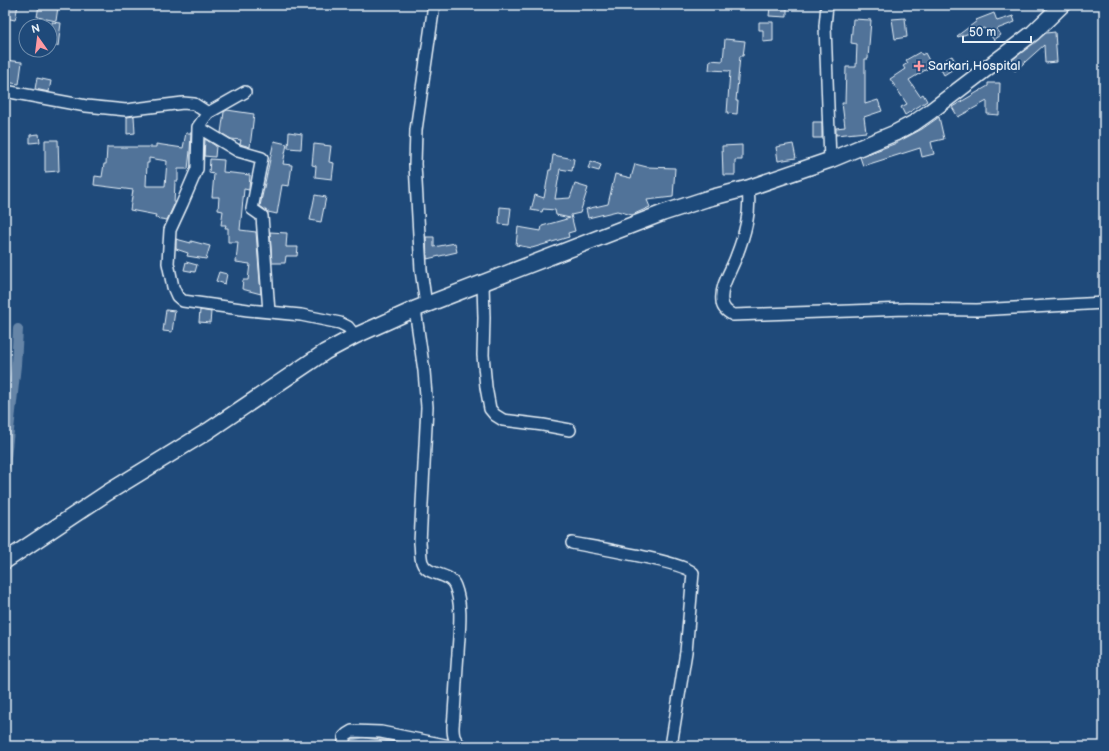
<svg xmlns="http://www.w3.org/2000/svg" width="1109" height="751" viewBox="0 0 1109 751" font-family="'Balsamiq Sans',sans-serif">
  <rect width="100%" height="100%" fill="#1f4a7a"/>
  <filter id="ink" filterUnits="userSpaceOnUse"><feTurbulence type="fractalNoise" baseFrequency=".025" numOctaves="2"/><feDisplacementMap in="SourceGraphic" scale="8" xChannelSelector="R" yChannelSelector="G"/><feConvolveMatrix kernelMatrix="1 2 1 2 8 2 1 2 1" color-interpolation-filters="sRGB"/></filter>
  <g filter="url(#ink)">
    <g fill="none" stroke-linecap="round" stroke-linejoin="round">
      <!-- stream -->
      <path stroke="#9ab0c7" stroke-width="2.5" d="M 348,740 L 364,737 L 418,746
        M 328,746 L 341,742"/>
      <!-- canal -->
      <path stroke="#6685a7" stroke-width="10" d="M 5,467 L 16,365 L 18,329"/>
    </g>
    <!-- building -->
    <path fill="#517399" stroke="#e8f1f8" fill-rule="evenodd" d="M 7,5 L 18,5 L 15,20 L 5,18 Z
      M 39,5 L 58,7 L 56,21 L 37,17 Z
      M 770,7 L 787,8 L 787,17 L 769,16 Z
      M 994,13 L 997,21 L 1013,16 L 1015,22 L 997,29 L 1001,35 L 994,40 L 984,28 L 958,37 L 957,36 L 977,21 L 976,20 Z
      M 905,18 L 907,37 L 895,39 L 892,19 Z
      M 853,19 L 871,20 L 868,59 L 865,59 L 865,104 L 878,100 L 882,111 L 864,117 L 866,132 L 836,135 L 836,128 L 845,127 L 842,103 L 845,103 L 846,67 L 856,67 L 857,44 L 851,43 Z
      M 52,22 L 61,23 L 58,46 L 50,46 Z
      M 759,22 L 773,22 L 773,41 L 763,42 L 763,30 L 759,30 Z
      M 1055,32 L 1057,62 L 1045,63 L 1044,45 L 1015,71 L 1008,63 L 1046,33 Z
      M 725,39 L 745,41 L 743,56 L 740,56 L 736,101 L 738,101 L 737,114 L 727,113 L 730,71 L 709,70 L 710,60 L 723,61 Z
      M 920,52 L 922,55 L 925,53 L 932,66 L 909,80 L 920,96 L 923,94 L 927,101 L 905,115 L 901,107 L 907,104 L 890,79 L 905,69 L 903,66 L 908,63 L 906,60 Z
      M 952,56 L 958,66 L 944,75 L 938,64 Z
      M 5,60 L 22,62 L 19,84 L 5,82 Z
      M 37,78 L 51,81 L 49,92 L 35,89 Z
      M 988,83 L 1000,83 L 999,115 L 987,114 L 987,101 L 958,117 L 952,107 L 988,86 Z
      M 227,110 L 254,114 L 250,147 L 240,144 L 241,140 L 231,139 L 221,133 L 224,112 Z
      M 134,116 L 135,133 L 127,134 L 127,117 Z
      M 939,117 L 944,139 L 931,142 L 934,154 L 922,157 L 920,148 L 863,166 L 860,157 L 894,144 L 922,129 Z
      M 813,122 L 822,122 L 822,138 L 813,138 Z
      M 289,132 L 302,134 L 301,149 L 288,148 Z
      M 186,133 L 191,133 L 190,151 L 188,169 L 178,169 L 178,181 L 175,181 L 174,205 L 167,220 L 155,218 L 156,215 L 130,210 L 133,190 L 94,185 L 95,176 L 102,177 L 104,164 L 106,164 L 107,147 L 156,147 L 156,144 L 183,148 ZM 149,158 L 167,161 L 165,186 L 146,186 L 147,163 L 149,163 Z
      M 39,134 L 40,142 L 30,143 L 30,135 Z
      M 205,139 L 216,146 L 215,157 L 204,156 Z
      M 45,140 L 58,140 L 59,171 L 45,172 Z
      M 274,141 L 287,144 L 283,164 L 292,165 L 289,186 L 282,185 L 277,214 L 268,212 L 260,206 Z
      M 314,144 L 331,146 L 329,162 L 334,163 L 332,179 L 315,177 L 316,166 L 312,165 Z
      M 793,144 L 796,158 L 778,161 L 776,147 Z
      M 742,145 L 742,160 L 735,160 L 735,175 L 723,175 L 722,146 Z
      M 553,155 L 574,159 L 572,171 L 560,169 L 555,199 L 570,198 L 575,184 L 588,188 L 580,213 L 571,215 L 575,231 L 568,233 L 569,237 L 532,248 L 516,245 L 518,227 L 541,231 L 542,226 L 570,218 L 556,215 L 555,210 L 543,209 L 542,212 L 531,210 L 535,195 L 544,198 L 549,170 L 551,170 Z
      M 210,159 L 224,160 L 223,172 L 250,175 L 249,190 L 244,189 L 240,230 L 256,232 L 261,294 L 242,289 L 243,280 L 248,280 L 250,264 L 236,262 L 238,242 L 228,242 L 228,228 L 225,228 L 226,225 L 221,225 L 223,211 L 218,210 L 219,197 L 212,197 L 214,174 L 209,173 Z
      M 591,161 L 601,165 L 599,171 L 588,168 Z
      M 635,164 L 647,167 L 675,168 L 673,197 L 647,200 L 650,207 L 632,215 L 617,211 L 588,218 L 586,209 L 608,204 L 615,174 L 631,178 Z
      M 315,195 L 326,197 L 321,222 L 310,220 Z
      M 500,207 L 511,208 L 509,225 L 499,224 Z
      M 270,232 L 287,233 L 286,247 L 298,247 L 297,256 L 286,256 L 285,263 L 272,263 Z
      M 426,237 L 434,237 L 434,247 L 455,243 L 457,252 L 427,259 Z
      M 176,239 L 191,243 L 191,241 L 210,246 L 206,259 L 187,256 L 188,253 L 176,249 Z
      M 186,262 L 197,265 L 195,272 L 184,270 Z
      M 219,272 L 227,274 L 225,284 L 216,281 Z
      M 166,310 L 175,311 L 172,332 L 163,331 Z
      M 200,310 L 211,312 L 210,323 L 199,322 Z"/>
    <g fill="none" stroke-linecap="round" stroke-linejoin="round">
      <defs>
        <path id="minor" d="M 827,5 L 825,26 L 830,160
          M 5,91 L 86,106 L 126,110 L 183,103 L 194,104 L 208,113
          M 245,92 L 208,113 L 198,127 L 197,169 L 182,204 L 170,230 L 168,263 L 173,287 L 177,296 L 183,301 L 248,310 L 301,315 L 340,323 L 348,327 L 355,336
          M 198,127 L 238,151 L 262,158 L 252,209 L 262,216 L 269,312
          M 748,188 C 751,213 745,234 736,257 C 731,271 720,286 722,301 C 722,308 727,312 733,315 L 906,309 L 977,310 L 1104,303
          M 483,284 L 484,318 L 483,355 L 486,387 L 490,409 L 495,415 L 503,420 L 543,425 L 570,430
          M 426,305 L 421,270 L 415,164 L 416,130 L 434,5
          M 415,309 L 424,371 L 427,407 L 420,543 C 421,549 420,556 422,562 C 427,577 449,571 455,586 C 463,606 459,632 458,653 C 456,678 455,703 453,727 C 453,736 454,740 461,746
          M 572,543 C 592,547 684,562 693,573 L 686,652 L 671,746
          M 344,746 L 344,737 L 347,734 L 352,731 L 381,732 L 450,746"/>
        <path id="secondary" d="M 5,561 L 107,493 L 208,431 L 325,352 L 355,336 L 415,309 L 663,213 L 706,199 L 748,188 L 830,160 L 895,133 L 914,123 L 931,111 L 1033,33 L 1062,5"/>
      </defs>
      <!-- minor casing -->
      <use href="#minor" stroke="#e8f1f8" stroke-width="14"/>
      <!-- secondary casing -->
      <use href="#secondary" stroke="#e8f1f8" stroke-width="18"/>
      <!-- minor -->
      <use href="#minor" stroke="#1f4a7a" stroke-width="11"/>
      <!-- secondary -->
      <use href="#secondary" stroke="#1f4a7a" stroke-width="15"/>
    </g>
  </g>
  <!-- markers -->
  <path fill="#ff9aa2" stroke="#1f4a7a" stroke-width="1.5" d="M917 60h4v4h4v4h-4v4h-4v-4h-4v-4h4z"/>
  <g text-anchor="middle" dominant-baseline="central" stroke-width="4" stroke-linejoin="round" paint-order="stroke">
    <!-- poi labels -->
    <g font-size="13" fill="#e8f1f8" stroke="#1f4a7a" text-anchor="start">
      <text x="928" y="66">Sarkari Hospital</text>
    </g>
  </g>
  <!-- margin -->
  <rect width="1109" height="751" fill="none" stroke="#1f4a7a" stroke-width="20"/>
  <rect x="10" y="10" width="1089" height="731" fill="none" stroke="#e8f1f8" stroke-width="1.5" filter="url(#ink)"/>
  <!-- north arrow -->
  <g transform="translate(38 38) rotate(346)"><circle r="19" fill="#1f4a7a" stroke="#6f8dac"/>
  <path d="M0-3L7 15L0 10L-7 15Z" fill="#ff9aa2"/>
  <text y="-6" font-size="11" font-weight="bold" text-anchor="middle" fill="#e8f1f8">N</text>
  </g>
  <!-- scale -->
  <path d="M963 36v6h68v-6" fill="none" stroke="#e8f1f8" stroke-width="2"/>
  <text x="969" y="36" font-size="12" fill="#e8f1f8" stroke="#1f4a7a" stroke-width="3" paint-order="stroke">50 m</text>
</svg>
